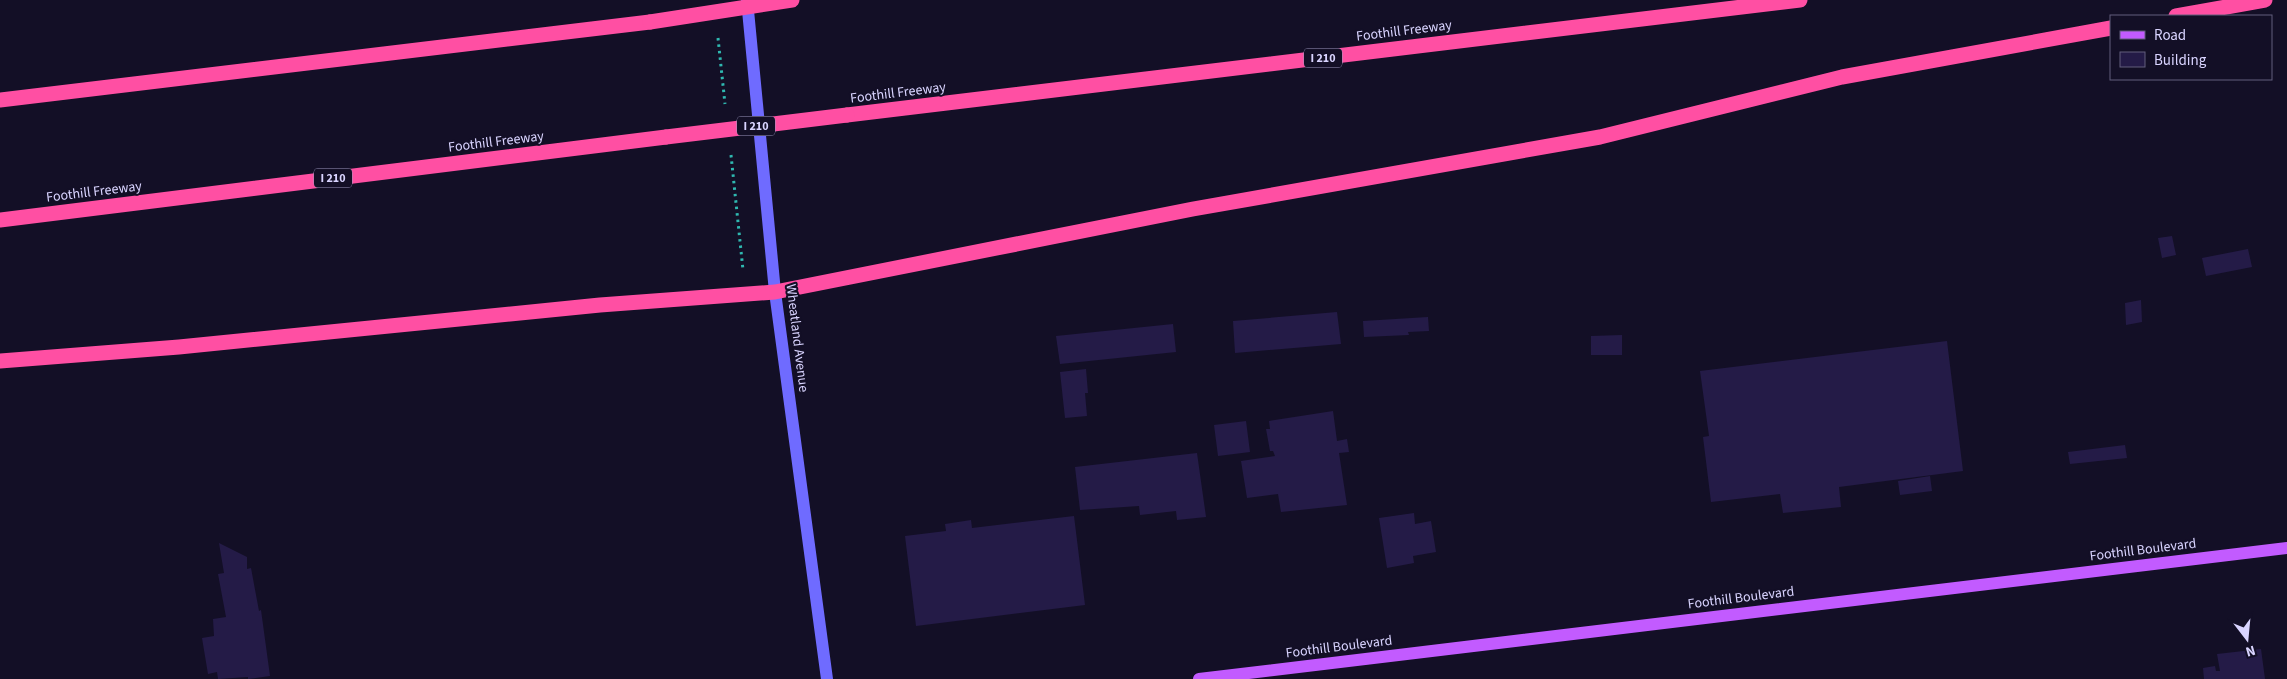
<svg xmlns="http://www.w3.org/2000/svg" width="2287" height="679" viewBox="0 0 2287 679" font-family="'Source Sans 3',sans-serif">
  <rect width="100%" height="100%" fill="#130f26"/>
  <!-- building -->
  <path fill="#241b47" d="M 2172,236 L 2176,255 L 2162,258 L 2158,238 Z
    M 2248,249 L 2252,267 L 2206,276 L 2202,258 Z
    M 2141,300 L 2142,322 L 2126,325 L 2125,303 Z
    M 1337,312 L 1341,344 L 1235,353 L 1233,321 Z
    M 1428,317 L 1429,331 L 1408,332 L 1409,335 L 1364,337 L 1363,321 Z
    M 1173,324 L 1176,352 L 1060,364 L 1056,336 Z
    M 1622,335 L 1622,355 L 1591,355 L 1591,336 Z
    M 1947,341 L 1963,471 L 1839,487 L 1841,507 L 1783,513 L 1780,494 L 1711,502 L 1703,437 L 1709,436 L 1700,371 Z
    M 1086,369 L 1088,393 L 1085,393 L 1087,416 L 1065,418 L 1060,372 Z
    M 1333,411 L 1337,441 L 1347,439 L 1349,452 L 1339,453 L 1347,505 L 1281,512 L 1278,494 L 1247,498 L 1241,461 L 1275,456 L 1273,451 L 1270,451 L 1266,429 L 1270,429 L 1269,421 Z
    M 1246,421 L 1250,452 L 1218,456 L 1214,425 Z
    M 2125,445 L 2127,458 L 2070,464 L 2068,452 Z
    M 1197,453 L 1206,517 L 1177,520 L 1176,511 L 1140,515 L 1139,506 L 1080,510 L 1075,467 Z
    M 1930,476 L 1932,491 L 1900,495 L 1898,481 Z
    M 1414,513 L 1415,524 L 1431,521 L 1436,552 L 1413,556 L 1414,563 L 1387,568 L 1379,518 Z
    M 1074,516 L 1085,605 L 916,626 L 905,536 L 946,531 L 945,524 L 971,520 L 972,528 Z
    M 219,543 L 247,557 L 247,569 L 251,568 L 259,611 L 261,610 L 270,676 L 248,679 L 248,677 L 218,679 L 217,672 L 208,674 L 202,638 L 214,636 L 213,619 L 226,617 L 218,574 L 224,573 Z
    M 2261,649 L 2265,679 L 2204,679 L 2203,668 L 2215,666 L 2216,671 L 2220,671 L 2217,654 Z"/>
  <g fill="none" stroke-linecap="round" stroke-linejoin="round">
    <!-- path -->
    <path stroke="#2fb8b0" stroke-width="3" stroke-dasharray="2.5 4" stroke-linecap="butt" d="M 718,38 L 725,104
      M 731,155 L 743,270"/>
    <!-- secondary -->
    <path stroke="#6f6bff" stroke-width="12" d="M 747,0 L 775,292 L 827,679"/>
    <!-- primary -->
    <path stroke="#c25bff" stroke-width="12" d="M 1199,679 L 2287,548"/>
    <!-- highway -->
    <path stroke="#ff4fa3" stroke-width="15" d="M 2176,16 L 2265,0
      M 0,100 L 650,22
      M 847,115 L 1800,0
      M 0,220 L 666,137
      M 0,361 L 179,347 L 600,305 L 775,292 L 1193,209 L 1600,137 L 1842,77 L 2111,28"/>
    <!-- highway-bridge -->
    <path stroke="#ff4fa3" stroke-width="15" d="M 650,22 L 792,0
      M 666,137 L 847,115"/>
  </g>
  <g text-anchor="middle" dominant-baseline="central" stroke-width="4" stroke-linejoin="round" paint-order="stroke">
    <!-- shield labels -->
    <g fill="#130f26" stroke="#9e99be" stroke-width="1">
      <rect x="1304" y="48.5" width="38" height="19" rx="4"/>
      <rect x="737" y="116.5" width="38" height="19" rx="4"/>
      <rect x="314" y="168.5" width="38" height="19" rx="4"/>
    </g>
    <g font-size="12" font-weight="bold" fill="#d9d4ff">
      <text x="1323" y="58">I 210</text>
      <text x="756" y="126">I 210</text>
      <text x="333" y="178">I 210</text>
    </g>
    <!-- street labels -->
    <g font-size="14" fill="#d9d4ff" stroke="#130f26">
      <text transform="translate(1404 31) rotate(-7)">Foothill Freeway</text>
      <text transform="translate(898 93) rotate(-7)">Foothill Freeway</text>
      <text transform="translate(496 142) rotate(-7)">Foothill Freeway</text>
      <text transform="translate(94 192) rotate(-7)">Foothill Freeway</text>
      <text transform="translate(797 338) rotate(83)">Wheatland Avenue</text>
      <text transform="translate(2143 550) rotate(-7)">Foothill Boulevard</text>
      <text transform="translate(1741 598) rotate(-7)">Foothill Boulevard</text>
      <text transform="translate(1339 647) rotate(-7)">Foothill Boulevard</text>
    </g>
  </g>
  <!-- legend -->
  <rect x="2110" y="15" width="162" height="65" fill="#130f26" stroke="#625e7d"/>
  <rect x="2120" y="31" width="25" height="8" fill="#c25bff" stroke="#625e7d"/>
  <text x="2154" y="40" font-size="15" fill="#d9d4ff">Road</text>
  <rect x="2120" y="52" width="25" height="15" fill="#241b47" stroke="#625e7d"/>
  <text x="2154" y="65" font-size="15" fill="#d9d4ff">Building</text>
  <!-- north arrow -->
  <g transform="translate(2247 639) rotate(164)" stroke="#130f26" stroke-width="4" paint-order="stroke">
  <path d="M0-4L9 19L0 12L-9 19Z" fill="#d9d4ff"/>
  <text y="-8" font-size="14" font-weight="bold" text-anchor="middle" fill="#d9d4ff">N</text>
  </g>
</svg>
